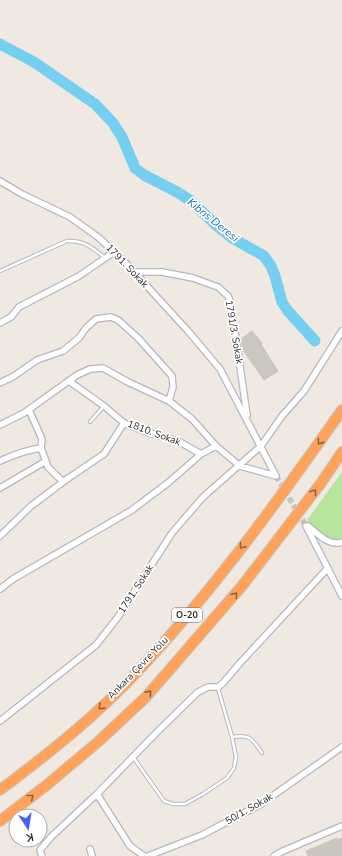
<svg xmlns="http://www.w3.org/2000/svg" width="342" height="856" viewBox="0 0 342 856" font-family="'Nunito Sans',sans-serif">
  <rect width="100%" height="100%" fill="#efe9e1"/>
  <!-- green -->
  <path fill="#b6e59e" d="M 342,472 L 342,542 L 328,541 L 307,520 Z"/>
  <g fill="none" stroke-linecap="round" stroke-linejoin="round">
    <!-- river -->
    <path stroke="#75cff0" stroke-width="11" d="M 0,44 L 34,62 L 95,104 L 113,123 L 122,137 L 135,168 L 144,175 L 177,192 L 191,201 L 216,225 L 232,238 L 264,256 L 271,266 L 275,276 L 282,302 L 288,311 L 315,341"/>
  </g>
  <!-- building -->
  <path fill="#cbc7bf" stroke="#cbc5ba" d="M 252,331 L 262,343 L 261,344 L 278,371 L 264,380 L 243,350 L 241,339 Z
    M 337,838 L 337,840 L 342,838 L 342,856 L 308,856 L 306,851 Z"/>
  <g fill="none" stroke-linecap="round" stroke-linejoin="round">
    <!-- minor-tunnel -->
    <path stroke="#c8c4bd" stroke-width="5.5" stroke-dasharray="5.5 3" stroke-linecap="butt" d="M 276,476 L 306,526"/>
    <defs>
      <path id="service" d="M 0,271 L 67,241 C 84,240 93,248 105,258
        M 90,422 L 104,406
        M 232,737 C 251,734 252,739 262,753
        M 133,757 L 164,801 L 173,804 L 185,804 L 203,794 L 227,778 L 234,768 L 236,757 L 232,737 L 218,688"/>
      <path id="minor" d="M 0,181 L 22,194 L 70,217 L 98,237 L 123,260 L 188,331 L 220,369 L 276,476
        M 134,272 L 162,272 L 193,278 L 218,287 L 228,296 L 231,304 L 247,415
        M 0,323 L 11,317 L 19,307 L 79,276 L 114,252
        M 69,381 L 104,406 L 124,423 L 149,433 L 178,441 L 201,454
        M 0,383 L 14,376 L 37,360 L 63,351 L 79,338 L 86,328 L 96,319 L 111,317 L 118,320 L 138,338 L 172,376 L 173,387 L 169,401
        M 29,410 L 42,439 L 41,448 L 48,467 L 63,482
        M 0,425 L 24,413 L 77,375 L 90,369 L 103,368 L 128,382 L 169,401 L 192,419 L 216,446 L 240,466 L 276,476
        M 0,461 C 13,455 26,450 41,448
        M 0,488 L 46,461
        M 306,526 L 342,596
        M 308,526 C 317,533 329,547 342,542
        M 0,536 L 31,506 L 67,479 L 104,454 L 124,423
        M 0,589 L 13,579 L 132,510 L 169,482 L 201,454 L 216,446
        M 0,721 L 96,645 L 118,617 L 172,533 L 203,497 L 261,446 L 282,416 L 304,391 L 342,331
        M 97,794 L 130,846 L 144,856
        M 90,849 L 92,856
        M 42,856 L 40,850 L 52,836 L 97,794 L 158,731 L 198,692 L 208,687 L 218,687 L 223,683 L 240,663 L 327,569
        M 148,856 L 202,835 L 261,804 L 342,747
        M 274,856 L 283,851 L 342,826"/>
      <path id="motorway" d="M 0,790 C 48,754 96,716 137,672 C 213,591 278,501 342,410
        M 0,821 L 48,784 L 99,741 L 146,697 L 242,586 L 321,483 L 342,452"/>
    </defs>
    <!-- service casing -->
    <use href="#service" stroke="#b4b7c1" stroke-width="4.5"/>
    <!-- minor casing -->
    <use href="#minor" stroke="#b4b7c1" stroke-width="8"/>
    <!-- motorway casing -->
    <use href="#motorway" stroke="#c9c9c9" stroke-width="12"/>
    <!-- service -->
    <use href="#service" stroke="#fff" stroke-width="2.5"/>
    <!-- minor -->
    <use href="#minor" stroke="#fff" stroke-width="5.5"/>
    <!-- motorway -->
    <use href="#motorway" stroke="#ffa35c" stroke-width="10"/>
  </g>
  <!-- one-way arrows -->
  <defs><path id="oneway-chevron" d="M-2-3.5L2.5 0L-2 3.5" fill="none" stroke-width="1.6" stroke-linecap="round" stroke-linejoin="round"/></defs>
  <g stroke="#8c6343">
    <use href="#oneway-chevron" transform="translate(320 442) rotate(125)"/>
    <use href="#oneway-chevron" transform="translate(314 492) rotate(-53)"/>
    <use href="#oneway-chevron" transform="translate(242 546) rotate(129)"/>
    <use href="#oneway-chevron" transform="translate(235 595) rotate(-49)"/>
    <use href="#oneway-chevron" transform="translate(149 693) rotate(-48)"/>
    <use href="#oneway-chevron" transform="translate(101 707) rotate(136)"/>
    <use href="#oneway-chevron" transform="translate(31 797) rotate(-38)"/>
  </g>
  <g text-anchor="middle" dominant-baseline="central" stroke-width="3.5" stroke-linejoin="round" paint-order="stroke">
    <!-- shield labels -->
    <rect fill="#fff" stroke="#6d6d6d" stroke-width="1" x="172" y="608" width="30" height="14" rx="3"/>
    <g font-size="9" font-weight="bold" fill="#2e2e2e">
      <text x="187" y="615">O-20</text>
    </g>
    <!-- street labels -->
    <g font-size="10" fill="#2e2e2e" stroke="#fff">
      <text transform="translate(127 266) rotate(46)">1791. Sokak</text>
      <text transform="translate(234 332) rotate(80)">1791/3. Sokak</text>
      <text transform="translate(154 433) rotate(20)">1810. Sokak</text>
      <text transform="translate(136 589) rotate(-57)">1791. Sokak</text>
      <text transform="translate(138 668) rotate(-46)">Ankara Çevre Yolu</text>
      <text transform="translate(249 809) rotate(-30)">50/1. Sokak</text>
    </g>
    <!-- water labels -->
    <g font-size="11" font-style="italic" fill="#0d6fa3" stroke="#fff">
      <text transform="translate(213 220) rotate(39)">Kıbrıs Deresi</text>
    </g>
  </g>
  <!-- north arrow -->
  <g transform="translate(28 828) rotate(168)"><circle r="19" fill="#ffffff" stroke="#ababab"/>
  <path d="M0-3L7 15L0 10L-7 15Z" fill="#4264fb"/>
  <text y="-6" font-size="11" font-weight="bold" text-anchor="middle" fill="#2e2e2e">K</text>
  </g>
</svg>
